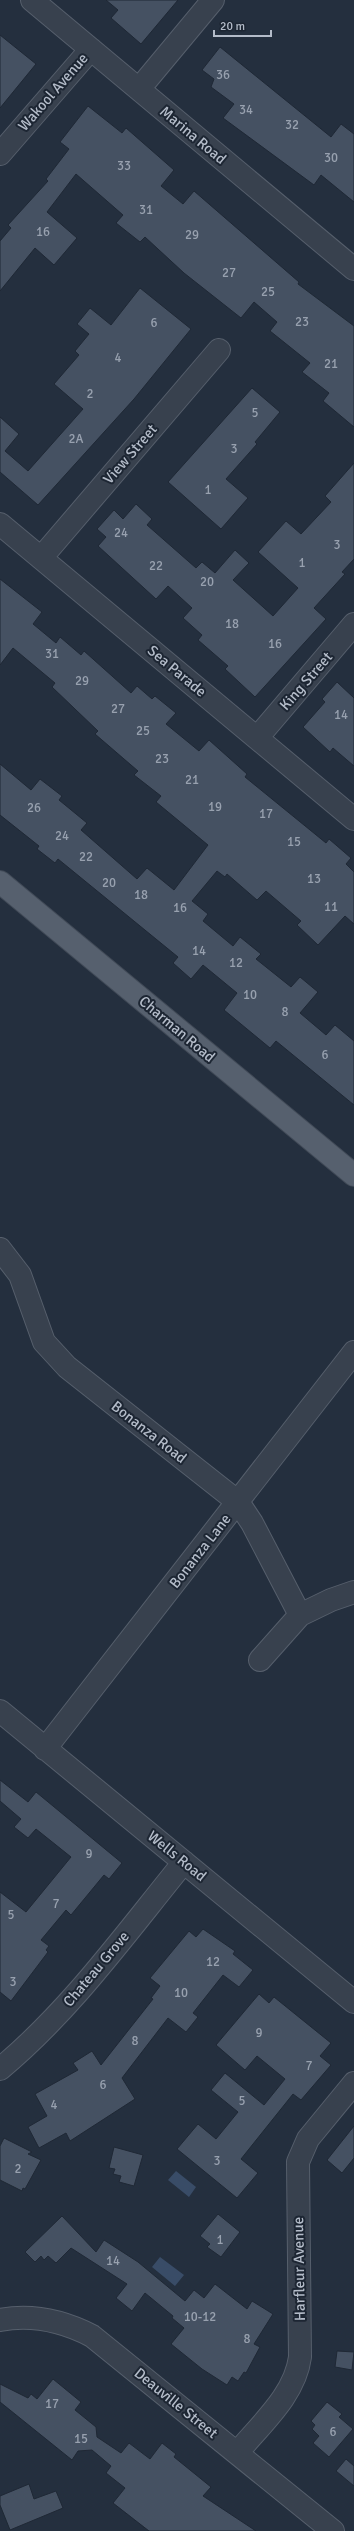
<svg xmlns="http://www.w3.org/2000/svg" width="354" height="2531" viewBox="0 0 354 2531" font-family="Signika,sans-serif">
  <rect width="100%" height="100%" fill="#242f3e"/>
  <!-- water -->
  <path fill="#394c67" d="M 176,2171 L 196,2187 L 189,2197 L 168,2180 Z
    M 160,2257 L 184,2275 L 175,2286 L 152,2267 Z"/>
  <!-- building -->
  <path fill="#455162" stroke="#1f2835" d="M 106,0 L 178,0 L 141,44 L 111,18 L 118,10 Z
    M 0,35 L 36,64 L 0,108 Z
    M 220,47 L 331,137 L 341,124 L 354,134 L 354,202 L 321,175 L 314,185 L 223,118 L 234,104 L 211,87 L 214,79 L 202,70 Z
    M 88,106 L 122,133 L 126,128 L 174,170 L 161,186 L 183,204 L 194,191 L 299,282 L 298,284 L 354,326 L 354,427 L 323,401 L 329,393 L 302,372 L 310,363 L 270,331 L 277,322 L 254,302 L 241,318 L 184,273 L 145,237 L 140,242 L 116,223 L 123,215 L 76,174 L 47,212 L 77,238 L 54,265 L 35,248 L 0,291 L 0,241 L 11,228 L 8,225 L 48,181 L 46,179 L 69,149 L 60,142 Z
    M 140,288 L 191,329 L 134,399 L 38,505 L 0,472 L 0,417 L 19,434 L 5,451 L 28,471 L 83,409 L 54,384 L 79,355 L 75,351 L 89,334 L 77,324 L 90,308 L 111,325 Z
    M 252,388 L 280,412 L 255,442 L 257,444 L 226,479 L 248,498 L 221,529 L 168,482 Z
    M 354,463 L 354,559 L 342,572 L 345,574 L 314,608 L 326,619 L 255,697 L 225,669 L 228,666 L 198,640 L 202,635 L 183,618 L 192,608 L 168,586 L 156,599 L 98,546 L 106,537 L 97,529 L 114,510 L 123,519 L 136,504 L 152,519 L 147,525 L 196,568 L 202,562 L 215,573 L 235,550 L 249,563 L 233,580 L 273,616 L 298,588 L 258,552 L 286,521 L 301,534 L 331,502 L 325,496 Z
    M 0,579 L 42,612 L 33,624 L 56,643 L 60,637 L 81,655 L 84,651 L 131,693 L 137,686 L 152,699 L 155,696 L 176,713 L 166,724 L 199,751 L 209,740 L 247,774 L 245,777 L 326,843 L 329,839 L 351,858 L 346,864 L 354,872 L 354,924 L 345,916 L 318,945 L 297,925 L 301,921 L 266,891 L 257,900 L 227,874 L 225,877 L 217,871 L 192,901 L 208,914 L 203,921 L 233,946 L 240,937 L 261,954 L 256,959 L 291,987 L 300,977 L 318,992 L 300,1013 L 326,1035 L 335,1025 L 354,1041 L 354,1105 L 276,1041 L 270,1048 L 224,1010 L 237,993 L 203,965 L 191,979 L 173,963 L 178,957 L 58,859 L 55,863 L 37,849 L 39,846 L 0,815 L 0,764 L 31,790 L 40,779 L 62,796 L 59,800 L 87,823 L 81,830 L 137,879 L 147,868 L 174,890 L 208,845 L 156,802 L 161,796 L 134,775 L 138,771 L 95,734 L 98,731 L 52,687 L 55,683 L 13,648 L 0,665 Z
    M 337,682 L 354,698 L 354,766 L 333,748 L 330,752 L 303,727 L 325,702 L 322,699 Z
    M 0,1780 L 28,1802 L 36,1792 L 122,1863 L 109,1879 L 104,1875 L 71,1915 L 66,1910 L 41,1940 L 49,1946 L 46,1950 L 48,1952 L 11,2001 L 0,1992 L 0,1892 L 26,1912 L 71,1857 L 36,1829 L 28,1838 L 14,1827 L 21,1819 L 0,1801 Z
    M 203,1929 L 235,1951 L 233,1954 L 253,1970 L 239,1987 L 223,1975 L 193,2013 L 198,2017 L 186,2032 L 168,2018 L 122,2078 L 135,2099 L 70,2141 L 66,2133 L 39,2148 L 28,2127 L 47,2116 L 35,2094 L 78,2070 L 73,2063 L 92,2051 L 101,2065 L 153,1999 L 151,1998 L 160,1986 L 150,1978 L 189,1931 L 196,1937 Z
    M 259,1994 L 269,2003 L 274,1997 L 331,2043 L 320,2056 L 331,2065 L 301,2100 L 293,2094 L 241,2159 L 258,2173 L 237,2198 L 177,2149 L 198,2124 L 216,2139 L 238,2112 L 211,2090 L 225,2073 L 264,2105 L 285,2079 L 257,2056 L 245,2070 L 216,2045 Z
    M 354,2126 L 354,2158 L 342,2173 L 327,2160 Z
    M 4,2138 L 32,2152 L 28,2154 L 41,2160 L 25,2189 L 23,2188 L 22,2191 L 0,2180 L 0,2146 Z
    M 114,2147 L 143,2155 L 134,2186 L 119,2182 L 121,2176 L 113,2174 L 115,2169 L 109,2168 Z
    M 218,2214 L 240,2232 L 221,2257 L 207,2247 L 210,2244 L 200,2236 Z
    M 62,2216 L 96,2252 L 104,2240 L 138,2262 L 185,2301 L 194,2290 L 204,2298 L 215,2284 L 247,2309 L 252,2301 L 273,2314 L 254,2344 L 260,2347 L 246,2373 L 244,2372 L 238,2381 L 232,2377 L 227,2385 L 202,2369 L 171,2344 L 184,2328 L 172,2318 L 173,2316 L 145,2293 L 132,2311 L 116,2298 L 127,2284 L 71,2248 L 56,2263 L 48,2256 L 44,2260 L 41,2256 L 35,2262 L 25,2252 Z
    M 337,2351 L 354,2352 L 352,2370 L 335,2367 Z
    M 53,2379 L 81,2402 L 75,2410 L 96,2427 L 97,2437 L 121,2453 L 129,2443 L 150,2459 L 162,2443 L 176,2454 L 174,2457 L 211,2487 L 203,2496 L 256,2531 L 149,2531 L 113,2503 L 125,2488 L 106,2473 L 111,2466 L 92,2450 L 78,2451 L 72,2460 L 0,2402 L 0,2384 L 28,2398 L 31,2394 L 37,2399 Z
    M 327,2402 L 342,2414 L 339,2417 L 353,2429 L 329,2457 L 313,2443 L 319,2436 L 312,2429 L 315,2425 L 311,2421 Z
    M 346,2459 L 354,2466 L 354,2486 L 336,2471 Z
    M 29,2484 L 34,2499 L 56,2491 L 63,2508 L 10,2530 L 0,2505 L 0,2496 Z"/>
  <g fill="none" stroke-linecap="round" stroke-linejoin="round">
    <defs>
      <path id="minor" d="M 32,0 L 354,269
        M 139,89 L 213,0
        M 0,154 L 91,49
        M 0,524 L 354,819
        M 41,558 L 219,350
        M 257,738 L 354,624
        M 0,1249 L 20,1275 L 44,1342 L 67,1367 L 238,1502 L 252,1523 L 300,1615
        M 260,1660 L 300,1615 L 331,1600 L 354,1592
        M 0,1711 L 354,2002
        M 45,1749 L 354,1352
        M 0,2069 C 71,2010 126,1933 184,1862
        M 0,2320 C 32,2314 63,2321 92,2336 L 333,2531
        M 237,2453 C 261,2424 295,2395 300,2357 L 298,2162 L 308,2139 L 354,2083"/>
      <path id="major" d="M 0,882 L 354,1175"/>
    </defs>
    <!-- minor casing -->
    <use href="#minor" stroke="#565f6c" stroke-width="24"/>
    <!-- major casing -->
    <use href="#major" stroke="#414a57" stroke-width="24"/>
    <!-- minor -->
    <use href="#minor" stroke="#38414e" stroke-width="22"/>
    <!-- major -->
    <use href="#major" stroke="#56606e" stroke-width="22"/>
  </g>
  <g text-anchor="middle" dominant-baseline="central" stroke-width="4" stroke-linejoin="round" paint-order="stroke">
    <!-- number labels -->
    <g font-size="13" fill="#98a1af">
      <text x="223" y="75">36</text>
      <text x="246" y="110">34</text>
      <text x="292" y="125">32</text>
      <text x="331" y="158">30</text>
      <text x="124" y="166">33</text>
      <text x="146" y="210">31</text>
      <text x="43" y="232">16</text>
      <text x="192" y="235">29</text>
      <text x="229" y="273">27</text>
      <text x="268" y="292">25</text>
      <text x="302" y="322">23</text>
      <text x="154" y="323">6</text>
      <text x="118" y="358">4</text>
      <text x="331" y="364">21</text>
      <text x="90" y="394">2</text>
      <text x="255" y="413">5</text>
      <text x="76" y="439">2A</text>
      <text x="234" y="449">3</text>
      <text x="208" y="490">1</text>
      <text x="121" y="533">24</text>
      <text x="337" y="545">3</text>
      <text x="302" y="563">1</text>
      <text x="156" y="566">22</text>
      <text x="207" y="582">20</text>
      <text x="232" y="624">18</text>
      <text x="275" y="644">16</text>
      <text x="52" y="654">31</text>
      <text x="82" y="681">29</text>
      <text x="118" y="709">27</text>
      <text x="341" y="715">14</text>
      <text x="143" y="731">25</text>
      <text x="162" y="759">23</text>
      <text x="192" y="780">21</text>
      <text x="215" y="807">19</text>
      <text x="34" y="808">26</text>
      <text x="266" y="814">17</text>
      <text x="62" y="836">24</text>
      <text x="294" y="842">15</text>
      <text x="86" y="857">22</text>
      <text x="314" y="879">13</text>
      <text x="109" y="883">20</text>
      <text x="141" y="895">18</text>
      <text x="331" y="907">11</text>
      <text x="180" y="908">16</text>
      <text x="199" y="951">14</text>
      <text x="236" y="963">12</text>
      <text x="250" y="995">10</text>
      <text x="285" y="1012">8</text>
      <text x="325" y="1055">6</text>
      <text x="89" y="1854">9</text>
      <text x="56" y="1904">7</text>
      <text x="11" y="1915">5</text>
      <text x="213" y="1962">12</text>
      <text x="13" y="1982">3</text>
      <text x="181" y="1993">10</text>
      <text x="259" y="2033">9</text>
      <text x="135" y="2041">8</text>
      <text x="309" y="2066">7</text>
      <text x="103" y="2085">6</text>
      <text x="242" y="2101">5</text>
      <text x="54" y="2105">4</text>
      <text x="217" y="2161">3</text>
      <text x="18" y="2169">2</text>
      <text x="220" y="2240">1</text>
      <text x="113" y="2261">14</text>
      <text x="200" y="2317">10-12</text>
      <text x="247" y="2339">8</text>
      <text x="52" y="2404">17</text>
      <text x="333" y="2432">6</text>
      <text x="81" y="2439">15</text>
    </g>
    <!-- street labels -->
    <g font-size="15" fill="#b4bcc9" stroke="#1d2633">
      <text transform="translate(53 92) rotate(-49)">Wakool Avenue</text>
      <text transform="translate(193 135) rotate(40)">Marina Road</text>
      <text transform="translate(130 454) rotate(-49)">View Street</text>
      <text transform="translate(177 671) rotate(40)">Sea Parade</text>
      <text transform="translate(306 681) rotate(-49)">King Street</text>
      <text transform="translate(177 1029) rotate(40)">Charman Road</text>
      <text transform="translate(149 1432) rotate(38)">Bonanza Road</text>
      <text transform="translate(200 1551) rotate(-52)">Bonanza Lane</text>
      <text transform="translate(177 1856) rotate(39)">Wells Road</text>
      <text transform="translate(96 1969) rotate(-50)">Chateau Grove</text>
      <text transform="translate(299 2269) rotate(-91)">Harfleur Avenue</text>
      <text transform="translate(176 2403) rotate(39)">Deauville Street</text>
    </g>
  </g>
  <!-- scale -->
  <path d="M214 30v6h57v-6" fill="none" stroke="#b4bcc9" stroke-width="2"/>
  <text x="220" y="30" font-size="12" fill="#b4bcc9" stroke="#1d2633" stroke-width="3" paint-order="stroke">20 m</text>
</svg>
